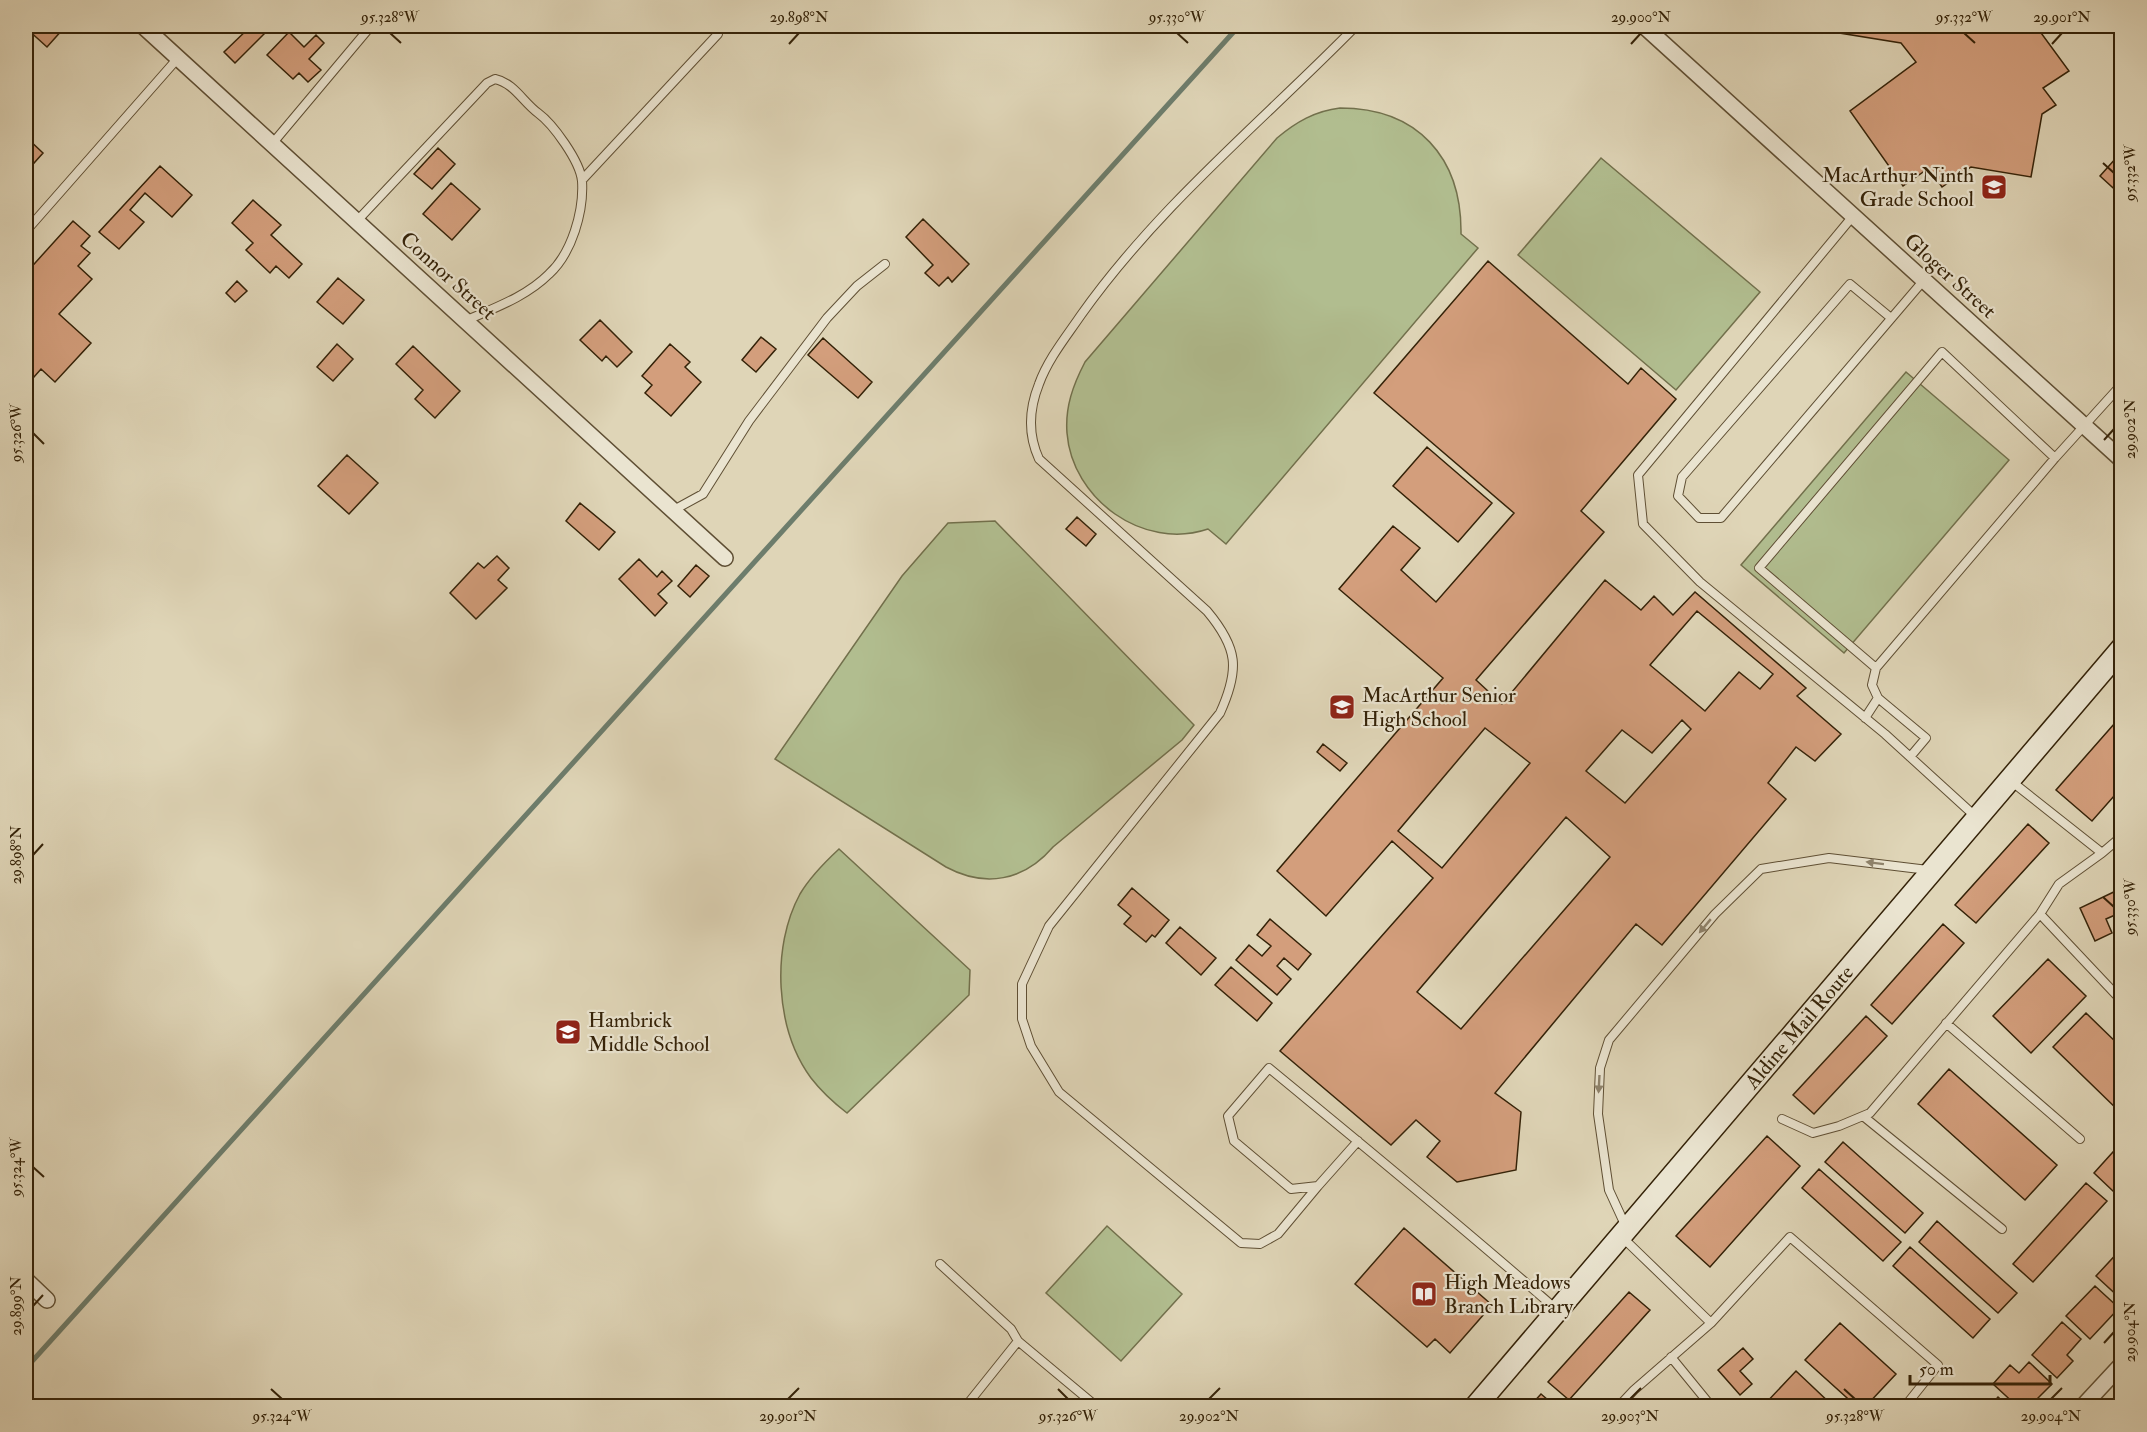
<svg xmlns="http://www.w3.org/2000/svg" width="2147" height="1432" viewBox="0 0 2147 1432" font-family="'IM FELL Double Pica',serif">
  <rect width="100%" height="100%" fill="#dfd5b7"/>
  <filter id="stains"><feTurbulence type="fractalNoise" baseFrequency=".00333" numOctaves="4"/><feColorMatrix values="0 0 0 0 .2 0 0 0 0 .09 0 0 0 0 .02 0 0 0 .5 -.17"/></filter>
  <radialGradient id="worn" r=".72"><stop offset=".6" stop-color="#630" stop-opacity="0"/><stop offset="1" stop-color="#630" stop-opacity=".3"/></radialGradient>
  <!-- green -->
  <path fill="#b1bd8f" stroke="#72704c" stroke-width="1.5" d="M 1340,108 C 1417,108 1462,157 1461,234 L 1478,248 L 1226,544 L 1208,529 C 1143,551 1072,499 1067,433 C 1065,407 1073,385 1085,362 L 1277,138 C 1296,122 1315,111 1340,108 Z
    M 1601,158 L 1760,292 L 1676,390 L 1518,255 Z
    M 1906,372 L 2009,460 L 1844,653 L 1741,565 Z
    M 995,521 L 1194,725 L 1182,740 L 1053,847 C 1024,881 985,888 946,867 L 775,759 L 902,576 L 948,523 Z
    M 839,849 L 970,970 L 969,995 L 847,1113 C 834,1103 821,1091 811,1078 C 775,1029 771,947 800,894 C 810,877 825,862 839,849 Z
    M 1107,1226 L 1182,1294 L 1121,1361 L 1046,1293 Z"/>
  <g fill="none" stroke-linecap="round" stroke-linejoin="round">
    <!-- stream -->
    <path stroke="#6d7d6c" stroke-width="5" d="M 26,1368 L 1239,26"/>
  </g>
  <!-- building -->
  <path fill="#d39e7c" stroke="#342208" stroke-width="1.5" fill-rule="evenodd" d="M 28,26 L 59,26 L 63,29 L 47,47 L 26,28 Z
    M 251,26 L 272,26 L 235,63 L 224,52 Z
    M 1823,26 L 2036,26 L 2069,71 L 2043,88 L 2056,105 L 2042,114 L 2031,177 L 1971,167 L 1942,187 L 1929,168 L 1903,186 L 1850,111 L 1916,62 L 1901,43 L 1827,31 Z
    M 289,32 L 304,47 L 316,35 L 324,43 L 309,59 L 321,70 L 308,82 L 299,73 L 293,79 L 267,55 Z
    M 26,137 L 43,153 L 26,172 Z
    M 438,148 L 455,164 L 432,189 L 414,174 Z
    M 2116,158 L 2122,163 L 2122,196 L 2100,176 Z
    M 160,166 L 192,195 L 172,217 L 145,193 L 130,210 L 144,222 L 119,249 L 99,232 Z
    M 451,183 L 480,209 L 452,240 L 423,214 Z
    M 253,200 L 281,225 L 271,235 L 302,264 L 289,278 L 276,266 L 270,273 L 246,250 L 253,243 L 232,223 Z
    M 923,219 L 969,264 L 952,282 L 948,277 L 939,286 L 925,273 L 933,265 L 906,237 Z
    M 73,221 L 90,236 L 81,246 L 90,253 L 78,266 L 92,279 L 59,314 L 91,343 L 55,382 L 41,369 L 26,386 L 26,273 Z
    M 1488,261 L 1628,384 L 1641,368 L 1676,399 L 1581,511 L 1604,532 L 1476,680 L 1502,704 L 1605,580 L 1641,610 L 1654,596 L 1673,615 L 1695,592 L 1806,688 L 1797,696 L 1841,734 L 1815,761 L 1796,747 L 1768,783 L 1786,799 L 1662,945 L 1636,924 L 1495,1093 L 1521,1112 L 1516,1170 L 1457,1182 L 1427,1157 L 1440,1141 L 1416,1120 L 1391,1145 L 1280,1051 L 1433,878 L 1392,841 L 1326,916 L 1277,871 L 1443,678 L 1339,589 L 1393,526 L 1420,548 L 1401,570 L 1436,602 L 1514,513 L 1374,393 ZM 1697,611 L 1773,674 L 1760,689 L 1739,672 L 1705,711 L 1650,665 ZM 1682,720 L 1691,729 L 1625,803 L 1586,771 L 1622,730 L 1652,753 ZM 1485,728 L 1530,763 L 1442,868 L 1398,831 ZM 1566,817 L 1610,857 L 1461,1029 L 1417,992 Z
    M 338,278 L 364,300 L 343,324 L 317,302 Z
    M 237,281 L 247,291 L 235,302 L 226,293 Z
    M 600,320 L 632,352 L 617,367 L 606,356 L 602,361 L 580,340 Z
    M 761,337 L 776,349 L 756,372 L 742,360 Z
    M 823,338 L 872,382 L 858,398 L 808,355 Z
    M 337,344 L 353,359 L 333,381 L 317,367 Z
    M 670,344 L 690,362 L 685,367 L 701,382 L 671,416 L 645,393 L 652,385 L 642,376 Z
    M 413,346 L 460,391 L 435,418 L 415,399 L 423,390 L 396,364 Z
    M 1427,447 L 1492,503 L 1458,542 L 1393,486 Z
    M 347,455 L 378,483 L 349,514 L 318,486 Z
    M 580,503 L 615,532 L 599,550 L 566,521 Z
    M 1077,517 L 1096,534 L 1086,546 L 1066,529 Z
    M 497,556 L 509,568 L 498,580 L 507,588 L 476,619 L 450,593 L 478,563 L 484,568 Z
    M 639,559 L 657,577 L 662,571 L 672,581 L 658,594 L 667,603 L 655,616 L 619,579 Z
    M 696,565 L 709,576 L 690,597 L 678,586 Z
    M 2122,715 L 2122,787 L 2092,821 L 2056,790 Z
    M 1323,744 L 1347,763 L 1340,771 L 1317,752 Z
    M 2028,824 L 2049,843 L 1976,923 L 1955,905 Z
    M 1132,888 L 1169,920 L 1155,937 L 1152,935 L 1146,942 L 1124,924 L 1131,916 L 1118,905 Z
    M 2120,889 L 2122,912 L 2106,919 L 2112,933 L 2095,941 L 2080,908 Z
    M 1270,919 L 1311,954 L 1298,970 L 1284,958 L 1277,966 L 1291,979 L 1277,995 L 1236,960 L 1249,945 L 1262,956 L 1271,946 L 1257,935 Z
    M 1943,924 L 1964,943 L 1892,1024 L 1871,1005 Z
    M 1180,927 L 1216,958 L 1201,975 L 1166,943 Z
    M 2048,959 L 2086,996 L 2031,1053 L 1993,1016 Z
    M 1231,967 L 1272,1003 L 1257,1021 L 1215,985 Z
    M 2086,1013 L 2122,1048 L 2122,1114 L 2053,1047 Z
    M 1866,1016 L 1887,1036 L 1814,1114 L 1793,1095 Z
    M 1949,1069 L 2057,1165 L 2025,1200 L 1918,1104 Z
    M 1767,1136 L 1800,1166 L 1710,1267 L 1676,1236 Z
    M 1843,1142 L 1923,1213 L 1905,1233 L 1825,1162 Z
    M 2122,1142 L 2122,1183 L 2114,1192 L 2094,1173 Z
    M 1819,1169 L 1901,1242 L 1883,1261 L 1802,1188 Z
    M 2086,1183 L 2107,1201 L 2033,1282 L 2013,1264 Z
    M 1937,1221 L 2017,1293 L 1998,1313 L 1919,1242 Z
    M 1404,1228 L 1492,1305 L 1450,1353 L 1435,1339 L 1427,1347 L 1355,1284 Z
    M 1910,1247 L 1990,1319 L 1973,1338 L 1893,1266 Z
    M 2122,1248 L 2122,1300 L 2096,1276 Z
    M 2095,1286 L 2119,1308 L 2090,1339 L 2066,1316 Z
    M 1629,1292 L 1650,1310 L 1569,1400 L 1548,1382 Z
    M 2062,1322 L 2081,1339 L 2067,1355 L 2073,1361 L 2057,1378 L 2032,1355 Z
    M 1840,1323 L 1896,1374 L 1866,1406 L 1856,1406 L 1805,1360 Z
    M 1743,1348 L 1753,1359 L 1740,1371 L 1752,1384 L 1740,1395 L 1718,1370 Z
    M 2029,1362 L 2052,1384 L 2030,1406 L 2017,1406 L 1993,1384 L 2010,1365 L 2019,1373 Z
    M 1796,1371 L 1833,1406 L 1763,1406 Z
    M 1541,1394 L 1555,1406 L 1530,1406 Z
    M 1998,1397 L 2008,1406 L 1990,1406 Z"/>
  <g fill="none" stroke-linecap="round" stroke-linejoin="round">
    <defs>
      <path id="service" d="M 272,144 L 371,26
        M 582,180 L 718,34 L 717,26
        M 1853,216 L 1638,475 L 1643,524 L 1700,582 L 1885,734 L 1976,817
        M 356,222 L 487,83 L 495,79 C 514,83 523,102 538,113 C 553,124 580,161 582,181 C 584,211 572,253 549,274 C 526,297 494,308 465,321
        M 26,231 L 178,58
        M 1891,318 L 1850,284 L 1682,477 L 1678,496 L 1699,518 L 1721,518 L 1924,280
        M 2055,458 L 1942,352 L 1759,568 L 1876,668 L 2055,458 L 2122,384
        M 672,511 L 703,494 L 749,421 L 827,318 L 857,286 L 885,264
        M 1878,698 L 1926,738 L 1910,757
        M 1865,718 L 1878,698 L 1872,685 L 1876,668
        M 2011,781 L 2102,853 L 2122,836
        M 2102,853 L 2059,884 L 2040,914 L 2122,1001
        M 1946,1023 L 2080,1139
        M 1863,1116 L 2002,1229
        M 1782,1119 L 1813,1133 L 1839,1126 L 1870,1113 L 2040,914
        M 1358,1141 L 1318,1186 L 1291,1189 L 1234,1141 L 1228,1116 L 1269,1068 C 1366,1148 1463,1227 1557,1310
        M 1318,1186 L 1278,1234 L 1260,1244 L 1241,1243 L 1059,1092 L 1031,1046 L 1022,1019 L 1022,984 L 1049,926 L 1220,713 C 1240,669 1238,648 1207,611 L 1039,459 C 1028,435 1029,409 1039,384 C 1048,359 1066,337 1081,315 C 1159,205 1263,121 1356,26
        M 1626,1227 L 1609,1190 L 1598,1114 L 1600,1068 L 1609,1040 L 1715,914 L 1761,869 L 1829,858 L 1928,870
        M 1622,1237 L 1711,1323
        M 940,1264 L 1011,1329 L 1018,1341 L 1096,1406
        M 1671,1357 L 1711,1406
        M 966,1406 L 1018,1341
        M 1619,1406 L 1634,1390 L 1711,1323 L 1790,1237 L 1938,1365 L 1906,1405"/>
      <path id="minor" d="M 143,26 L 725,558
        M 1644,26 L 2122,460
        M 26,1280 L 47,1300
        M 2083,1406 L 2122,1364"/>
      <g id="secondary">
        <path id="s1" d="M 1476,1406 L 2122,648"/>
      </g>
    </defs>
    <!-- service casing -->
    <use href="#service" stroke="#5f4f34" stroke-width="10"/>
    <!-- minor casing -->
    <use href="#minor" stroke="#5f4f34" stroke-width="18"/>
    <!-- secondary casing -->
    <use href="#secondary" stroke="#342208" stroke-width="24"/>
    <!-- service -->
    <use href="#service" stroke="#eae4d0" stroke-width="8"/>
    <!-- minor -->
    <use href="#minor" stroke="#eae4d0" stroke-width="15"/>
    <!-- secondary -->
    <use href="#secondary" stroke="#eae4d0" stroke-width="21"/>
  </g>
  <!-- one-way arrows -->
  <defs><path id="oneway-solid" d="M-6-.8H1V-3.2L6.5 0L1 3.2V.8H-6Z" transform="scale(1.5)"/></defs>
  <g fill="#8f836c">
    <use href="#oneway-solid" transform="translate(1875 863) rotate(-173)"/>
    <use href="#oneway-solid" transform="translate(1705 926) rotate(130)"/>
    <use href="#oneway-solid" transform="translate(1599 1084) rotate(93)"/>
  </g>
  <!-- ticks -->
  <path fill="none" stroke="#342208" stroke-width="2" d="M 390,33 L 401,43M 1177,33 L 1188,43M 1964,33 L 1975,43M 789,44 L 799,33M 1631,44 L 1641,33M 2052,44 L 2062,33M 2103,163 L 2114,173M 33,433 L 44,444M 2104,440 L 2114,429M 33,855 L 43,844M 2103,897 L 2114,907M 33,1167 L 44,1177M 33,1306 L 43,1295M 2104,1343 L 2114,1332M 271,1389 L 282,1399M 1058,1389 L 1068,1399M 1844,1389 L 1855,1399M 788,1399 L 799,1388M 1209,1399 L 1220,1388M 1630,1399 L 1641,1388M 2051,1399 L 2062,1388"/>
  <!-- icons -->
  <defs>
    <symbol id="school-square" viewBox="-11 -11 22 22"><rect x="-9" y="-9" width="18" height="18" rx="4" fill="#8f2418" stroke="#eae4d0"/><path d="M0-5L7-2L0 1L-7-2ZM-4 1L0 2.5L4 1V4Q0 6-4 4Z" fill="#fff"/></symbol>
    <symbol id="library-square" viewBox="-11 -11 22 22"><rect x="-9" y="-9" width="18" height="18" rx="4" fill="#8f2418" stroke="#eae4d0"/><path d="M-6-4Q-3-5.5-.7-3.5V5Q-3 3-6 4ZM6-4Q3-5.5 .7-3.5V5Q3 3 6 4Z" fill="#fff"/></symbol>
  </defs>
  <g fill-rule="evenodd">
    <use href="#school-square" x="1979" y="172" width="30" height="30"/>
    <use href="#school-square" x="1327" y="692" width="30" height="30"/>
    <use href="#school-square" x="553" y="1017" width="30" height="30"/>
    <use href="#library-square" x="1409" y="1279" width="30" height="30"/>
  </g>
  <g text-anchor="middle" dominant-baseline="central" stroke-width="4.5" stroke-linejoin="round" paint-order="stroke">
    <!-- poi labels -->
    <g font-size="21" fill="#342208" stroke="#eae4d0" text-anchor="start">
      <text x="1974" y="175" text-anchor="end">MacArthur Ninth<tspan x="1974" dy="24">Grade School</tspan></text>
      <text x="1362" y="695">MacArthur Senior<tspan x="1362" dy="24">High School</tspan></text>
      <text x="588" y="1020">Hambrick<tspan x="588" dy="24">Middle School</tspan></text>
      <text x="1444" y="1282">High Meadows<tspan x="1444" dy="24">Branch Library</tspan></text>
    </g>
    <!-- street labels -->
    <g font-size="21" fill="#342208" stroke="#eae4d0">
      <text transform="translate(448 276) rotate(42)">Connor Street</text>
      <text transform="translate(1950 276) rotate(42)">Gloger Street</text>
      <text stroke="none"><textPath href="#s1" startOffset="498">Aldine Mail Route</textPath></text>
    </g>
  </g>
  <!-- margin -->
  <rect width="2147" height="1432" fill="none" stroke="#dfd5b7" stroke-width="66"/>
  <!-- scale -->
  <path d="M1910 1375v9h140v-9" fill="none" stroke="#342208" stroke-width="3"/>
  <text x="1919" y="1375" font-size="18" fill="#342208" stroke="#eae4d0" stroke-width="4.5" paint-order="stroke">50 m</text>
  <rect x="33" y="33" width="2081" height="1366" fill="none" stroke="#342208" stroke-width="2"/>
  <g font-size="15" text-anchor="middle" fill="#342208">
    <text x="390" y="22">95.328°W</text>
    <text x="799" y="22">29.898°N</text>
    <text x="1177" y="22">95.330°W</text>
    <text x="1641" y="22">29.900°N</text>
    <text x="1964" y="22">95.332°W</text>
    <text x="2062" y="22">29.901°N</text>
    <text transform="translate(2130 173) rotate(-90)" y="5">95.332°W</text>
    <text transform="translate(2130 429) rotate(-90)" y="5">29.902°N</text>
    <text transform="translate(16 433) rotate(-90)" y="5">95.326°W</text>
    <text transform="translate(16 855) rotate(-90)" y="5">29.898°N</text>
    <text transform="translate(2130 907) rotate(-90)" y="5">95.330°W</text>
    <text transform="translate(16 1167) rotate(-90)" y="5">95.324°W</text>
    <text transform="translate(16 1306) rotate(-90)" y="5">29.899°N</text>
    <text transform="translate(2130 1332) rotate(-90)" y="5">29.904°N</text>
    <text x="282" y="1421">95.324°W</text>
    <text x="788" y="1421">29.901°N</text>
    <text x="1068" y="1421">95.326°W</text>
    <text x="1209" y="1421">29.902°N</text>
    <text x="1630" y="1421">29.903°N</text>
    <text x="1855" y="1421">95.328°W</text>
    <text x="2051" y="1421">29.904°N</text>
  </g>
  <rect width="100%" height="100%" filter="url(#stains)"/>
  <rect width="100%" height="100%" fill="url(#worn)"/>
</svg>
